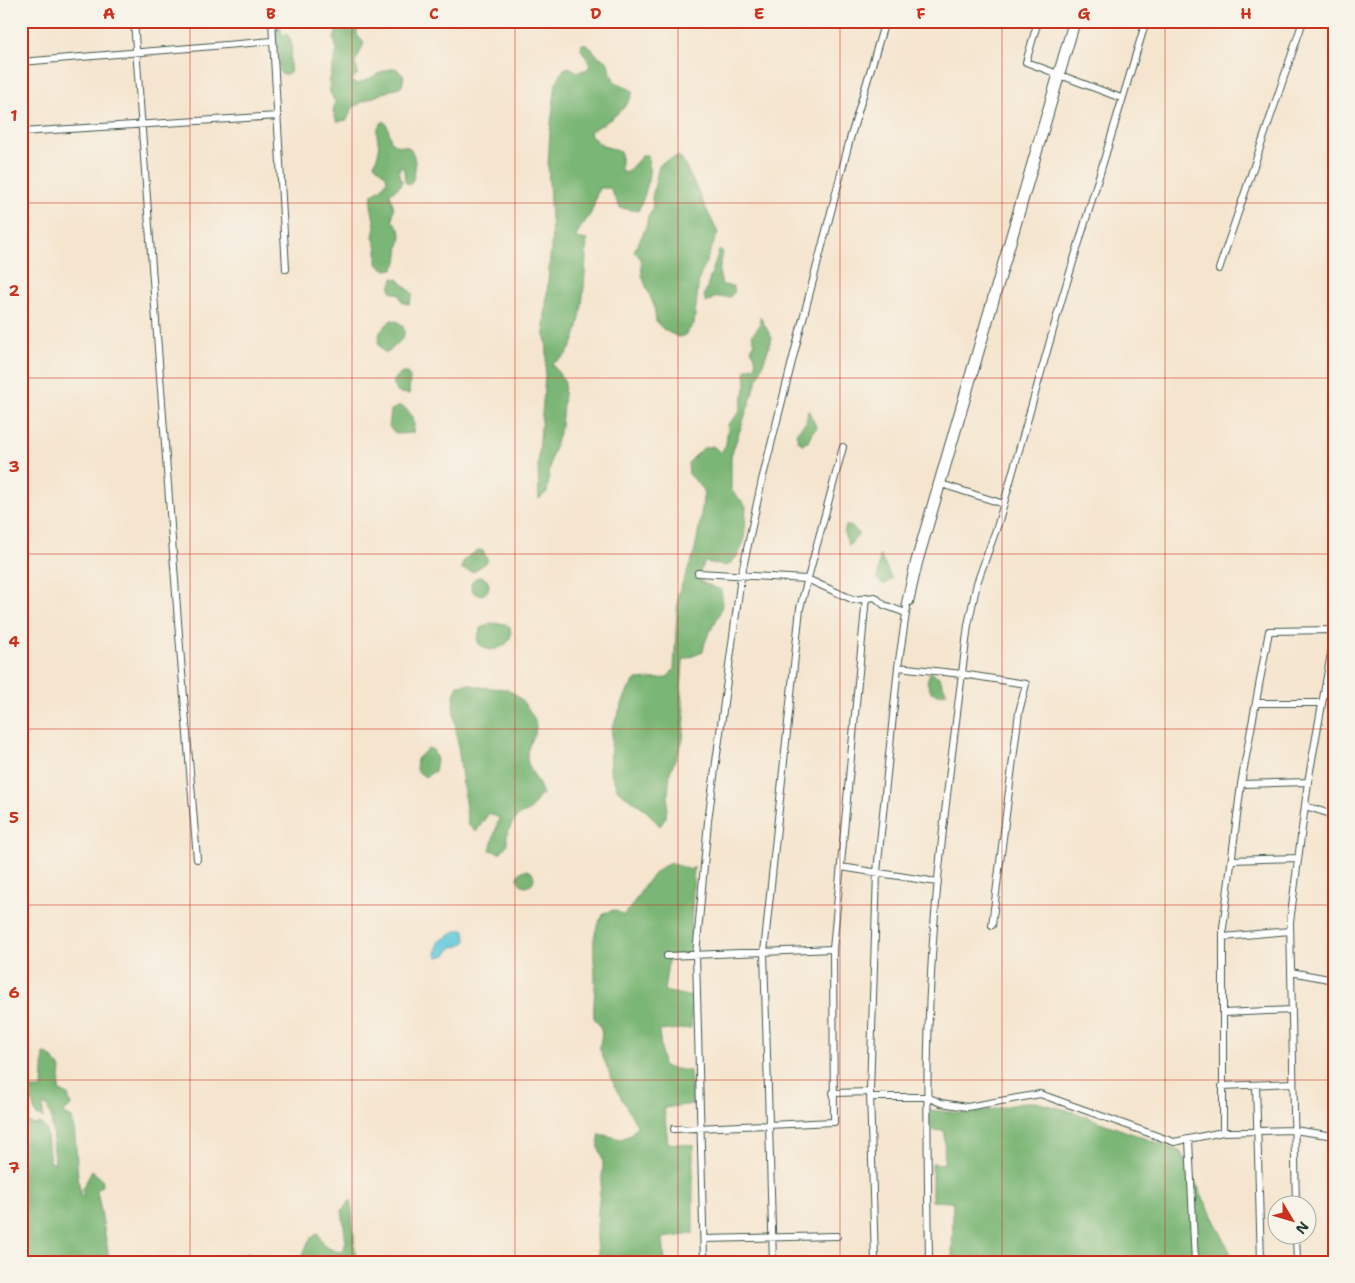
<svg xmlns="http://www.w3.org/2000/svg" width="1355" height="1283" viewBox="0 0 1355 1283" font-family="'Shantell Sans',sans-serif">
  <rect width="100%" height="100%" fill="#f7f3e8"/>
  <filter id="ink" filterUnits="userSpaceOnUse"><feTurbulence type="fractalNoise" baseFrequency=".02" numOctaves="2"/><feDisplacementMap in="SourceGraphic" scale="10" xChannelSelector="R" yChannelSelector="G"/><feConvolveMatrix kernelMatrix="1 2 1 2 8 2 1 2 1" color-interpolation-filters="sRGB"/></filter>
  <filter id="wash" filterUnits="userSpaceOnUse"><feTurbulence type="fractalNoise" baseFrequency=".0096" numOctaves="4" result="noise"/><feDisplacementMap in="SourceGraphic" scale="20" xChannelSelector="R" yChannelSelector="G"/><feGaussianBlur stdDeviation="1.12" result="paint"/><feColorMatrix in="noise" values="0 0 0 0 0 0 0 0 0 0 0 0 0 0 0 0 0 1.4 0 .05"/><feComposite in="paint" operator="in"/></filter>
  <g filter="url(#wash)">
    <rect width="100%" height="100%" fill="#f5e5cf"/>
    <!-- forest -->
    <path fill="#7ab674" stroke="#4c7a54" d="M 339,21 L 357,21 L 357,35 L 364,43 L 355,63 L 358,73 L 351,81 L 357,84 C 372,79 380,70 396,68 L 404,76 L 402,86 C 392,90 357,102 352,109 C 350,112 349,117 347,120 L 337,122 L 333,112 L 335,102 L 330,92 L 329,82 L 337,50 L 334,39 Z
      M 275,23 L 280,25 L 282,35 L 287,34 C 297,47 287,59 291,71 L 287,75 L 281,74 C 278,68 280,62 279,55 C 276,40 273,40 275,23 Z
      M 582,44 L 587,44 L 598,56 L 607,61 L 614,81 L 633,91 C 631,107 604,125 590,131 L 591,136 L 603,146 L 618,150 L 621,154 L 621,171 L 626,173 L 643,155 L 648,155 C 652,172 646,195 638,211 L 620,208 L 610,188 L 599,188 C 595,196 595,205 591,213 C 586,222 579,227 576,238 L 587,240 C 585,268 584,330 568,352 C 564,358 558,360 552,364 L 565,382 L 561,427 L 551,459 L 547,492 L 539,499 L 538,466 L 547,349 L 544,327 L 552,235 L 548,165 L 550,131 L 556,83 L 564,69 L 569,67 L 578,72 L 588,69 L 590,64 L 581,49 Z
      M 384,121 C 391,128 388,140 394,144 C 398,147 405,145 410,148 C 417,157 417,176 410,185 L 405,182 L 404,170 L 401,166 L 399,170 L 402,182 L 399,187 L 390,193 L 394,209 L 392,220 C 407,236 399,236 398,254 C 397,260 398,263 393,269 L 386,270 L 377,264 L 377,248 L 373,237 L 375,226 L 371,205 L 372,194 L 381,189 L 387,181 L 386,176 L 374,164 C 376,159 379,153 379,148 C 378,137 373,129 384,121 Z
      M 678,156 L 682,159 L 718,233 L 699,279 L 694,324 L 684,336 L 678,337 L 664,330 L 656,322 L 654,306 L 642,276 L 641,259 L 634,251 L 646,228 L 648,217 L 653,209 L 652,198 L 659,166 L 663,162 Z
      M 719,250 L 723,252 L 719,272 L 722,285 L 733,286 L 735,291 L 730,297 L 716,297 L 706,303 L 704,296 Z
      M 393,278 L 398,279 L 413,294 L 409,304 L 403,303 L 398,293 L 393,293 L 390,288 Z
      M 760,317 L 772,338 L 731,456 L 731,490 L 746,506 C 744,530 749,550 727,566 L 705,562 L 700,571 L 701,582 L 721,590 C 727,618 706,627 703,652 L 683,660 L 681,693 L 685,717 L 683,740 L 670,772 L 666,817 L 660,826 L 645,809 L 618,791 L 610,771 L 612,728 L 628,690 L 635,680 L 667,678 L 674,669 L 678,594 L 694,554 L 700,523 L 704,490 L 689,474 L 688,463 L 703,448 L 713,446 L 721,453 L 726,444 L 728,424 L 739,413 L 746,385 L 745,372 L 748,368 L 756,367 L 755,356 L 751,349 L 755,343 L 752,335 L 760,325 Z
      M 391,320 C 401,320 408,330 402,339 C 399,343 393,347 389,352 L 384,352 L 378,343 L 380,332 Z
      M 402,373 L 407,373 L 410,378 L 409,394 L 399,393 L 395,390 L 393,380 Z
      M 400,406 C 412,410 416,421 413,433 L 396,434 L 389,427 L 391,410 Z
      M 808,410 L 817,428 L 812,432 L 808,442 L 802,444 L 798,441 L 796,433 L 806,422 Z
      M 851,525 L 859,534 L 849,546 L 844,533 L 846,526 Z
      M 478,550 L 483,551 L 488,561 L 473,572 L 462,569 C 461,557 471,556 478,550 Z
      M 880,555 L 892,579 L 884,585 L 877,579 Z
      M471 586a9 9 0 1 1 18 0a9 9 0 1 1-18 0Z
      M 490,623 L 506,624 L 510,628 C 514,642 502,649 489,650 L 479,644 L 477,639 L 481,628 Z
      M 930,672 L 939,677 L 947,693 L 938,694 L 931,692 L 927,682 Z
      M 469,684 C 497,694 507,679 527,707 C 531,713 536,720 536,727 C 536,738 527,744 527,756 C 527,770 540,780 542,794 L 529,811 L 519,815 L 512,824 L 507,834 L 507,845 L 500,853 L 490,850 L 499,818 L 489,813 L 476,832 L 468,825 L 453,706 L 454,695 L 458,685 Z
      M 428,748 L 433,750 L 437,760 L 435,771 L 425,777 L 416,770 L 417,759 Z
      M 671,863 L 691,870 L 694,866 L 690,953 L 669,956 L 664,991 L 693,997 L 691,1028 L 659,1031 L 663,1067 L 690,1071 L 693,1104 L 664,1108 L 668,1143 L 693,1145 L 693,1234 L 663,1238 L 665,1262 L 600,1262 C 593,1235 600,1195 603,1168 C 604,1154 595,1151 600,1134 L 621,1139 L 631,1135 L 637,1125 L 615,1087 L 599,1047 C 603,1034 603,1028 594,1018 C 593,1007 595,997 595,986 C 596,958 587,939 604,913 L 614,910 L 624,915 C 640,898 647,871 671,863 Z
      M518 878a8 8 0 1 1 16 0a8 8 0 1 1-16 0Z
      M 44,1053 L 50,1056 L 61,1068 L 59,1090 L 68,1095 L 71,1106 L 63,1113 L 72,1118 C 78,1143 75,1169 81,1195 L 84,1196 L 82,1189 L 92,1171 L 103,1180 L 102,1186 L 97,1190 L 110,1262 L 21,1262 L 21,1125 L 25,1120 L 34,1125 L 41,1123 L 46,1130 L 50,1161 L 55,1164 L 51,1116 L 47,1106 L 43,1105 L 43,1118 L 36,1115 L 32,1102 L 25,1107 L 21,1106 L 21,1096 L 31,1089 L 42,1089 Z
      M 1026,1102 L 1036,1102 L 1067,1110 L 1180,1151 L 1235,1262 L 952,1262 L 953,1202 L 932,1201 L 932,1163 L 944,1164 L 945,1131 L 930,1130 L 928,1110 L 971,1114 Z
      M 351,1200 L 356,1262 L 300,1262 L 309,1240 L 318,1233 C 323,1245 328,1250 341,1252 L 346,1243 L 342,1210 Z
      M 246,1253 L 267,1260 L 277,1260 L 279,1262 L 239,1262 Z"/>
    <!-- water -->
    <path fill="#5ec8da" stroke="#3e8287" d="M 458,930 L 465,930 L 466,942 L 460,946 L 453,947 L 446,955 L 438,957 L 436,955 L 438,942 Z"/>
  </g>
  <g filter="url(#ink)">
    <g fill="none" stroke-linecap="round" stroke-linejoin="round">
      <defs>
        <path id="minor" d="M 134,21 L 179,635 L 197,859
          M 272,21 L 286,269
          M 1038,21 L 1026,62 L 1121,98
          M 21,62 L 273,41
          M 21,132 L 278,116
          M 1219,269 L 1303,21
          M 938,483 L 1004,504
          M 698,573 L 807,579 L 854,600 L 875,597 L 884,605 L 906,613
          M 910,602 L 919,563 L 1077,21
          M 898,667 L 962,674 L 1026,684 L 1019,712 L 992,925
          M 1256,703 L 1321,703
          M 1241,784 L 1308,782
          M 1305,806 L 1334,815
          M 1232,860 L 1297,858
          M 841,867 L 937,882
          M 1223,937 L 1290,931
          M 667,956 L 833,949
          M 1291,972 L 1334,980
          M 1223,1013 L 1292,1010
          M 1256,1085 L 1261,1262
          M 1222,1086 L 1293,1083
          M 833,1093 L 870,1092
          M 871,1097 L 927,1097 L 941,1103 L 967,1107 L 1040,1094 L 1174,1142 L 1223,1132 L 1294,1130 L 1334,1136
          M 674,1129 L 834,1122 L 833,949 L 866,597
          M 1223,1132 L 1223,928 L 1241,784 L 1269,631 L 1334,630
          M 1189,1140 L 1195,1262
          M 1296,1206 L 1290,922 L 1308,782 L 1334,637
          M 1296,1236 L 1297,1262
          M 704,1239 L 837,1236
          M 704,1262 L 696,955 L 708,821 L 741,577 L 762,480 L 799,334 L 850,139 L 885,21
          M 773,1262 L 764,952 L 800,608 L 843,447
          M 875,1262 L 870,1092 L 877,872 L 898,667 L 907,607 L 905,603 L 914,562 L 1072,21
          M 929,1262 C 928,1166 925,1070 931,974 C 937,857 954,741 968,625 L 977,583 L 998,524 L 1061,302 L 1146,21"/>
      </defs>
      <!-- minor casing -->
      <use href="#minor" stroke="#3f564b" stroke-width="8"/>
      <!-- minor -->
      <use href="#minor" stroke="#fff" stroke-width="6"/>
    </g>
  </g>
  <!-- grid -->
  <path fill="none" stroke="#c8321e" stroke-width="1" stroke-opacity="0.55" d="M 190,21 L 190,1262M 352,21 L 352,1262M 515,21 L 515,1262M 678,21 L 678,1262M 840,21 L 840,1262M 1002,21 L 1002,1262M 1165,21 L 1165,1262M 21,203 L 1334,203M 21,378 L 1334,378M 21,554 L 1334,554M 21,729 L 1334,729M 21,905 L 1334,905M 21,1080 L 1334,1080"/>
  <!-- margin -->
  <rect width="1355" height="1283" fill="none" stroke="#f7f3e8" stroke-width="55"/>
  <!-- north arrow -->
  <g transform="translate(1292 1220) rotate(128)"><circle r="24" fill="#f7f3e8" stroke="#a1aaa0"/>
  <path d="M0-4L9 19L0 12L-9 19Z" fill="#c8321e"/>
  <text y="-8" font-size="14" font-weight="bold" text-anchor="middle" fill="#1f3d34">N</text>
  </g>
  <rect x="28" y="28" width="1300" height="1228" fill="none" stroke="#c8321e" stroke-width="2"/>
  <g font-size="16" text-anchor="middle" font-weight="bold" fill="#c8321e">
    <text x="109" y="19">A</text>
    <text x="271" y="19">B</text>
    <text x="434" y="19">C</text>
    <text x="596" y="19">D</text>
    <text x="759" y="19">E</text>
    <text x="921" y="19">F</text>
    <text x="1084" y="19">G</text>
    <text x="1246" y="19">H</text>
    <text x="14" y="121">1</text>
    <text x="14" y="296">2</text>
    <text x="14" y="472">3</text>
    <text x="14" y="647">4</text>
    <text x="14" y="823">5</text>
    <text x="14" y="998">6</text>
    <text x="14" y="1173">7</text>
  </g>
</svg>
